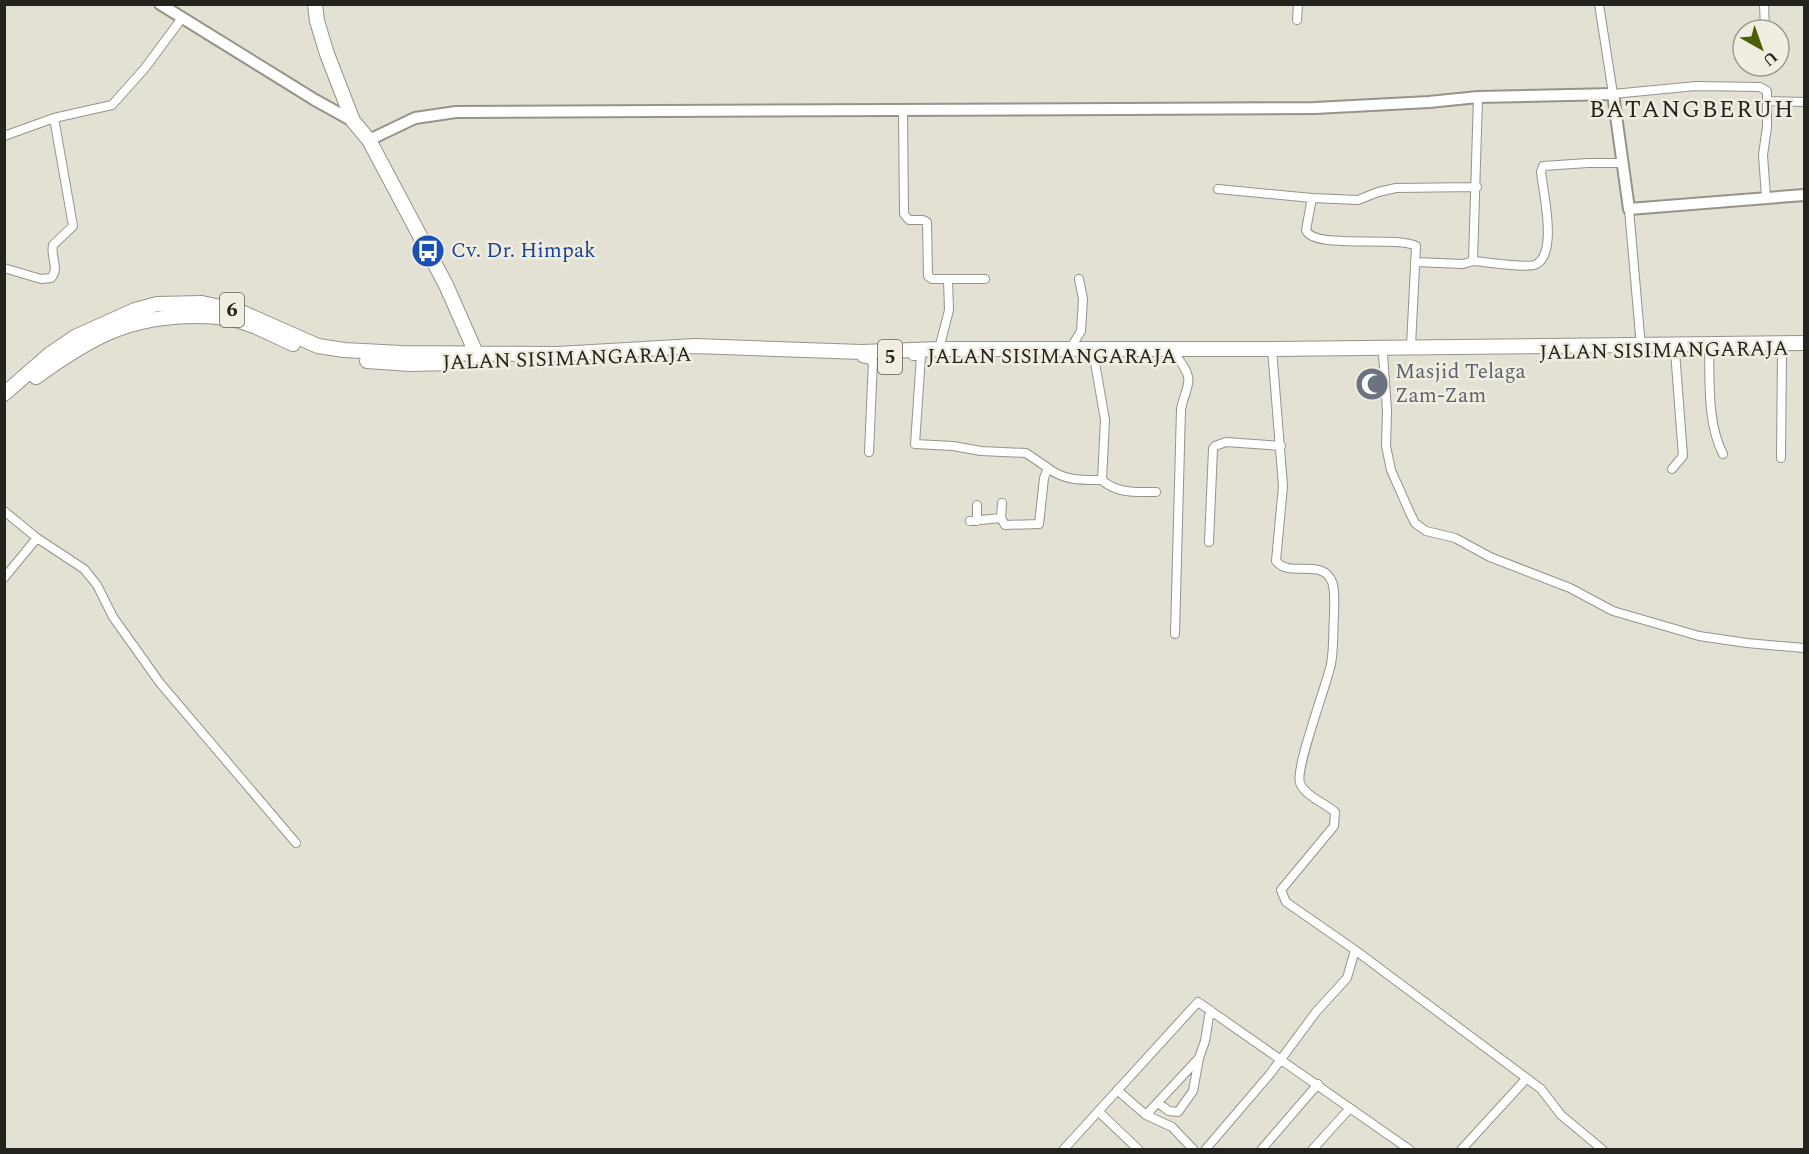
<svg xmlns="http://www.w3.org/2000/svg" width="1809" height="1154" viewBox="0 0 1809 1154" font-family="Spectral,serif">
  <rect width="100%" height="100%" fill="#e3e0d4"/>
  <g fill="none" stroke-linecap="round" stroke-linejoin="round">
    <defs>
      <path id="street" d="M 1599,4 L 1613,94 L 1696,86 L 1760,87 L 1767,91 L 1767,127 L 1763,155 L 1766,197
        M 1764,4 L 1765,30
        M 1297,20 L 1298,4
        M 1768,101 L 1804,102
        M 903,110 L 904,214 L 909,220 L 923,220 L 927,222 L 928,276 L 932,279 L 985,279
        M 4,136 L 54,118 L 112,105 L 145,68 L 182,18
        M 1218,189 L 1312,198 L 1358,200 L 1378,192 L 1396,188 L 1477,187
        M 1312,198 L 1306,230 C 1313,250 1396,235 1416,246 L 1411,346
        M 1629,209 L 1641,347
        M 1473,261 C 1487,262 1523,268 1534,265 C 1559,257 1543,192 1541,172 L 1543,166 L 1588,163 L 1622,163
        M 1415,262 L 1463,264 L 1473,261 L 1478,97
        M 4,268 L 41,279 L 51,278 C 60,268 50,257 53,245 L 73,226 L 54,118
        M 939,349 L 949,310 L 948,280
        M 1070,349 L 1081,331 L 1083,299 L 1079,279
        M 1095,349 L 1094,357 L 1105,420 L 1102,480 C 1117,494 1136,492 1156,492
        M 1709,350 C 1710,383 1707,423 1723,454
        M 862,354 L 862,358 L 873,361 L 869,452
        M 1383,354 L 1387,411 L 1386,446 L 1391,470 L 1410,513 L 1415,523 L 1426,531 L 1455,538 L 1490,557 L 1570,588 L 1613,611 L 1699,636 L 1747,643 L 1804,648
        M 913,356 L 921,356 L 915,444 L 953,446 L 981,451 L 1026,453 L 1048,468 L 1044,478 L 1039,524 L 1005,525 L 1001,518 L 970,521
        M 1781,458 L 1782,349
        M 1048,468 C 1064,481 1083,480 1102,480
        M 1672,469 L 1683,456 L 1675,351
        M 4,511 L 37,538 L 84,569 L 97,585 L 113,617 L 160,683 L 296,843
        M 1001,518 L 1002,503
        M 977,521 L 977,505
        M 1209,542 L 1213,449 L 1215,446 L 1226,442 L 1281,446
        M 4,578 L 37,538
        M 1175,634 L 1181,409 C 1187,382 1196,382 1177,357 L 1178,349
        M 1355,950 L 1541,1089 L 1561,1115 L 1603,1150
        M 1117,1090 L 1146,1115 L 1172,1127 L 1194,1150
        M 1158,1103 L 1169,1111 L 1178,1112 L 1193,1091 L 1199,1058
        M 1099,1112 L 1139,1150
        M 1146,1115 L 1199,1058 L 1205,1041 L 1210,1010
        M 1063,1150 L 1198,1002 L 1410,1150
        M 1205,1150 L 1270,1074 L 1316,1012 L 1347,978 L 1355,950 L 1286,902 L 1281,890 L 1334,826 L 1335,812 C 1325,803 1305,796 1300,783 C 1295,768 1326,687 1331,664 C 1334,648 1333,630 1334,614 C 1334,604 1336,586 1330,578 C 1319,560 1288,577 1276,561 L 1283,486 L 1272,349
        M 1261,1150 L 1318,1084
        M 1312,1150 L 1350,1108
        M 1461,1150 L 1526,1079"/>
      <path id="secondary" d="M 160,4 L 315,100 L 353,121
        M 369,140 L 415,118 L 456,112 L 1315,108 L 1429,102 L 1478,97 L 1613,94 L 1629,209 L 1804,195"/>
      <path id="highway" d="M 315,4 L 317,21 L 327,54 L 353,121 L 369,140 L 446,285 L 479,360
        M 367,361 L 410,364 L 453,363
        M 36,377 C 90,338 128,316 196,316 C 214,316 234,318 251,325 C 265,330 279,338 293,344
        M 4,394 L 50,354 L 75,337 L 135,310 L 157,304 L 202,303 L 239,311 L 318,346 L 344,350 L 401,353 L 558,354 L 695,346 L 862,352 L 939,349 L 1272,349 L 1804,343"/>
    </defs>
    <!-- street casing -->
    <use href="#street" stroke="#979388" stroke-width="10"/>
    <!-- secondary casing -->
    <use href="#secondary" stroke="#979388" stroke-width="14"/>
    <!-- highway casing -->
    <use href="#highway" stroke="#979388" stroke-width="16"/>
    <!-- street -->
    <use href="#street" stroke="#fff" stroke-width="8"/>
    <!-- secondary -->
    <use href="#secondary" stroke="#fff" stroke-width="10"/>
    <!-- highway -->
    <use href="#highway" stroke="#fff" stroke-width="14"/>
  </g>
  <!-- icons -->
  <defs>
    <symbol id="bus-disc" viewBox="-11 -11 22 22"><circle r="9.5" fill="#1a4fb4" stroke="#f1ede1"/><path d="M-5-6H5V4H4V6H2V4H-2V6H-4V4H-5ZM-3.5-4V0h7V-4ZM-3.5 1.2v1.5H-2V1.2ZM2 1.2v1.5H3.5V1.2Z" fill="#fff"/></symbol>
    <symbol id="mosque-disc" viewBox="-11 -11 22 22"><circle r="9.5" fill="#6b7280" stroke="#f1ede1"/><path d="M3.5-4.9A6 6 0 1 0 3.5 4.9A5 5 0 1 1 3.5-4.9Z" fill="#fff"/></symbol>
  </defs>
  <g fill-rule="evenodd">
    <use href="#bus-disc" x="409" y="232" width="38" height="38"/>
    <use href="#mosque-disc" x="1353" y="365" width="38" height="38"/>
  </g>
  <g text-anchor="middle" dominant-baseline="central" stroke-width="5" stroke-linejoin="round" paint-order="stroke">
    <!-- shield labels -->
    <g fill="#f1ede1" stroke="#626058" stroke-width="1.5">
      <rect x="220" y="293" width="24" height="34" rx="4.5"/>
      <rect x="878" y="340" width="24" height="34" rx="4.5"/>
    </g>
    <g font-size="20" font-weight="bold" fill="#24231e">
      <text x="232" y="310">6</text>
      <text x="890" y="357">5</text>
    </g>
    <!-- transit labels -->
    <g font-size="21" fill="#164399" stroke="#f1ede1" text-anchor="start">
      <text x="451" y="251">Cv. Dr. Himpak</text>
    </g>
    <!-- street labels -->
    <g font-size="21" fill="#24231e" stroke="#f1ede1">
      <text transform="translate(1664 351) rotate(-1)">JALAN SISIMANGARAJA</text>
      <text x="1052" y="357">JALAN SISIMANGARAJA</text>
      <text transform="translate(567 359) rotate(-2)">JALAN SISIMANGARAJA</text>
    </g>
    <!-- worship labels -->
    <g font-size="21" fill="#5b616d" stroke="#f1ede1" text-anchor="start">
      <text x="1395" y="372">Masjid Telaga<tspan x="1395" dy="24">Zam-Zam</tspan></text>
    </g>
    <!-- quarter labels -->
    <g font-size="24" letter-spacing="1.5" fill="#24231e" stroke="#f1ede1">
      <text x="1692" y="110">BATANGBERUH</text>
    </g>
  </g>
  <!-- border -->
  <rect width="1809" height="1154" fill="none" stroke="#24231e" stroke-width="12"/>
  <!-- north arrow -->
  <g transform="translate(1761 48) rotate(140)"><circle r="28" fill="#f1ede1" stroke="#9f9c93" stroke-width="1.5"/>
  <path d="M0-4.5L10 22L0 15L-10 22Z" fill="#4b5f05"/>
  <text y="-9" font-size="16" font-weight="bold" text-anchor="middle" fill="#24231e">U</text>
  </g>
</svg>
